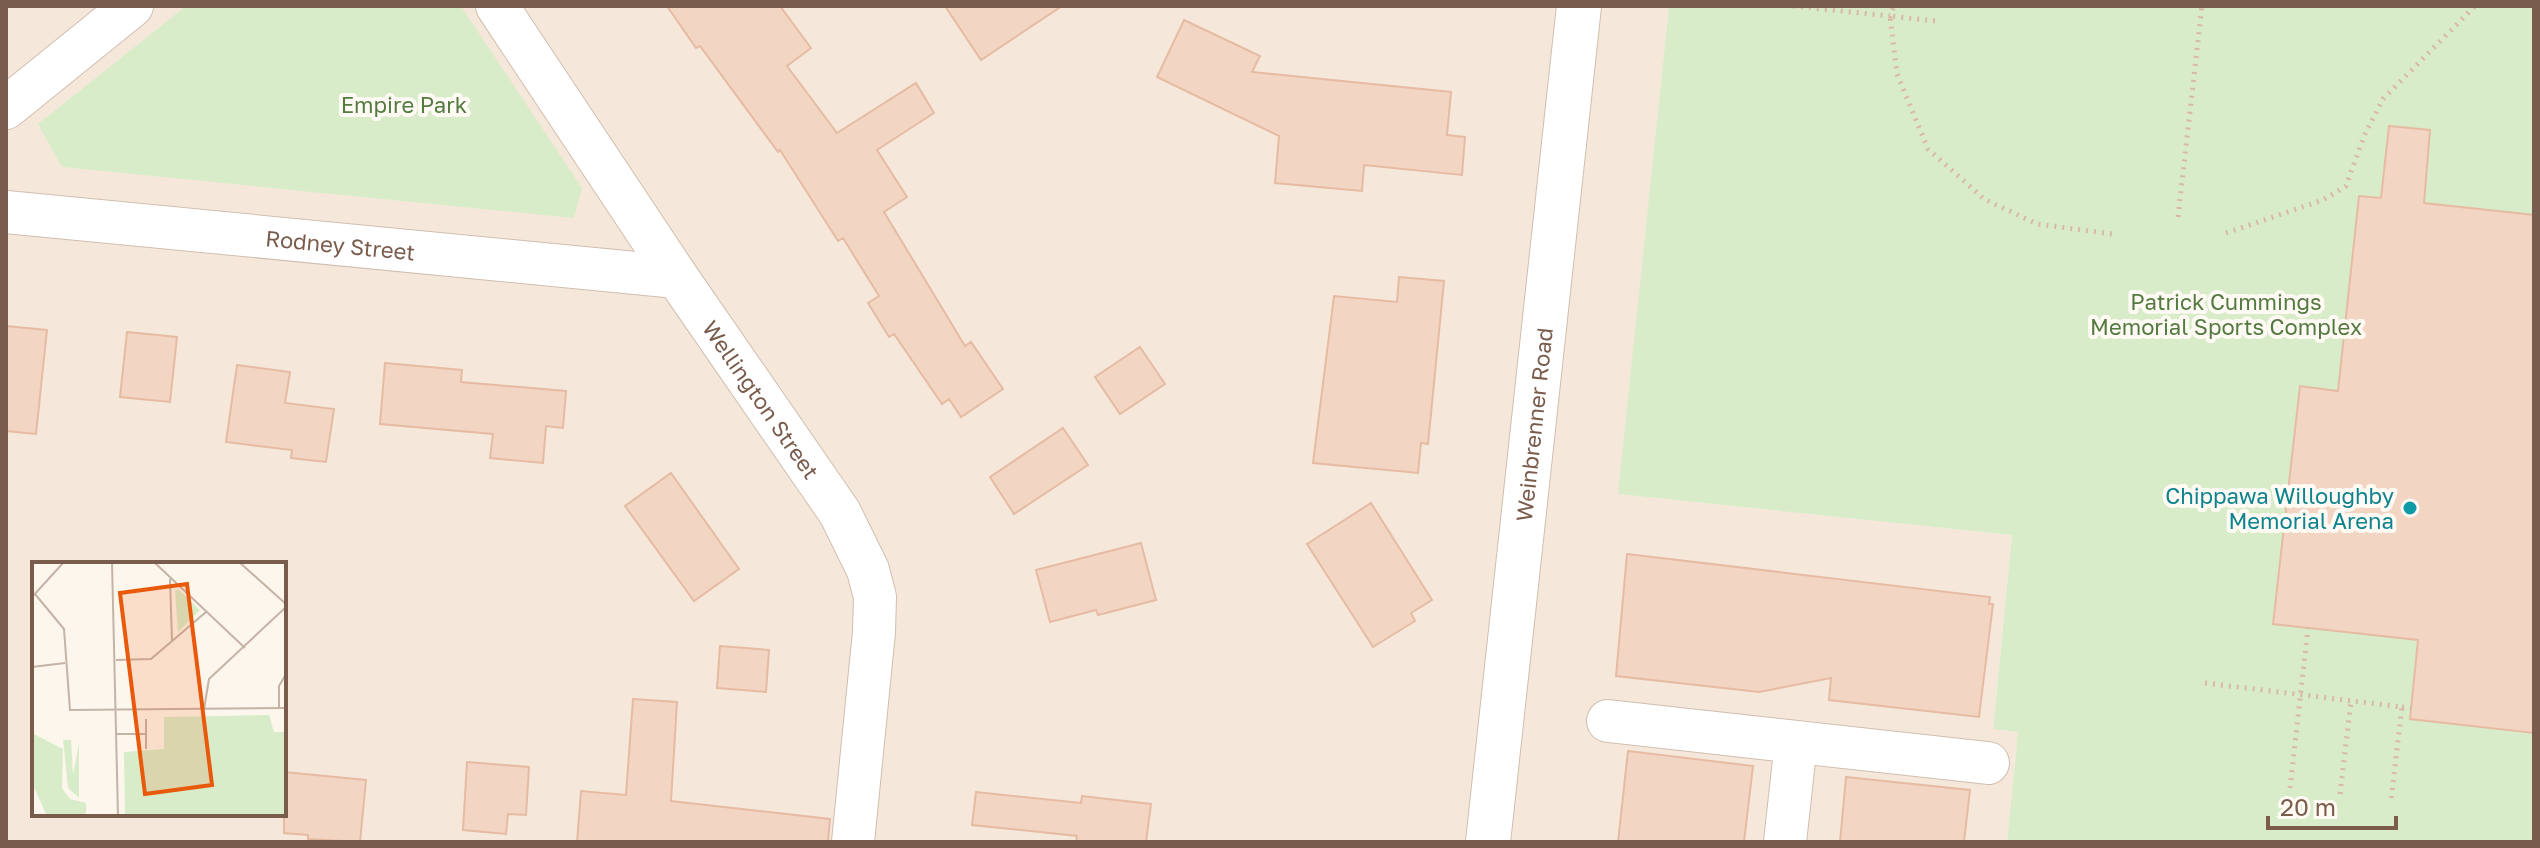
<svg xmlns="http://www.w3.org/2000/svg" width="2540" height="848" viewBox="0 0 2540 848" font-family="'Golos Text',sans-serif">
  <rect width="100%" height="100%" fill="#fdf6ec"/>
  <!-- residential -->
  <path fill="#f5e8da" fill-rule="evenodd" d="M 6,6 L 1669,6 L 1619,494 L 2012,535 L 1993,728 L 2018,732 L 2007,842 L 6,842 ZM 34,564 L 284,564 L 284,814 L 34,814 Z"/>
  <!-- green -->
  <path fill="#d8ecc9" d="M 186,6 L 461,6 L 582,188 L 574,218 L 62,167 L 38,124 Z
    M 1669,6 L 2534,6 L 2534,842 L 2007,842 L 2018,732 L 1993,729 L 2012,535 L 1618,494 Z"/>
  <!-- building -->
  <path fill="#f3d5c3" stroke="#e6bba3" stroke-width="2" d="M 667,6 L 780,6 L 811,48 L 787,66 L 837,133 L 916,83 L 934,113 L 877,150 L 907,197 L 884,212 L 965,346 L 971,342 L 1003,389 L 961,417 L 949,399 L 942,404 L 894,334 L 889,337 L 868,303 L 879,296 L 843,238 L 838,241 L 780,150 L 778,152 L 700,46 L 696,48 Z
    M 945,6 L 1062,6 L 981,60 Z
    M 1184,20 L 1260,56 L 1252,72 L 1451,92 L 1447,135 L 1465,137 L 1462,175 L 1364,165 L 1362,191 L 1275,183 L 1279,136 L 1157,77 Z
    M 2389,126 L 2430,130 L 2424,203 L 2534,215 L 2534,733 L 2410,719 L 2418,640 L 2273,624 L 2300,386 L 2338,391 L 2359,196 L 2381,198 Z
    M 1399,277 L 1444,281 L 1428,444 L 1421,443 L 1418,473 L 1313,463 L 1334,296 L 1397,302 Z
    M 6,326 L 47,330 L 36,434 L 6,431 Z
    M 127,332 L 177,337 L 170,402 L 120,397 Z
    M 1140,347 L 1165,384 L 1120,414 L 1095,377 Z
    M 385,363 L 462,370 L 461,382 L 566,391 L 563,428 L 546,426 L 543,463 L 490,458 L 493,434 L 380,424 Z
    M 237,365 L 290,372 L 285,403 L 334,409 L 326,462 L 291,458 L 292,450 L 226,442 Z
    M 1063,428 L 1088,465 L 1014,514 L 990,477 Z
    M 671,473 L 739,569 L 694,601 L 625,506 Z
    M 1371,503 L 1432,600 L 1411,613 L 1415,621 L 1373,647 L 1307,544 Z
    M 1141,543 L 1156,600 L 1098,615 L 1096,610 L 1050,622 L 1036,570 Z
    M 1627,554 L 1990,597 L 1989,604 L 1993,604 L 1979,717 L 1829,700 L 1831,678 L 1759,692 L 1616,676 Z
    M 720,646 L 769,650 L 766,692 L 717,688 Z
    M 633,699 L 677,702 L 671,801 L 830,819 L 828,842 L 577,842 L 581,791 L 626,795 Z
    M 1628,751 L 1753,766 L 1744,842 L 1618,842 Z
    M 467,762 L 529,767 L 526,815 L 508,814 L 506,834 L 463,830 Z
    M 284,772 L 366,780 L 360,842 L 308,839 L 308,835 L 284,833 Z
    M 1846,777 L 1970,790 L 1964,842 L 1840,842 Z
    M 976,792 L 1081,803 L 1082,796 L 1151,804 L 1146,842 L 1076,842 L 1077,836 L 972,825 Z"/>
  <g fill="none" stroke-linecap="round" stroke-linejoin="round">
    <defs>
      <g id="minor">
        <path id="s1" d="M 497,6 L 677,277 L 840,513 L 868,570 L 875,597 L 874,632 L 853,842"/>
        <path d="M 6,108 L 132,6"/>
        <path id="s2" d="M 6,212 L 677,277"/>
        <path d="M 1608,721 L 1988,763"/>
        <path d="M 1785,842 L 1796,742"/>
      </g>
      <g id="tertiary">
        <path id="s3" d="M 1488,842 L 1579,6"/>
      </g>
    </defs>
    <!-- minor casing -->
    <use href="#minor" stroke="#d1beb0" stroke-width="44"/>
    <!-- tertiary casing -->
    <use href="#tertiary" stroke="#d1beb0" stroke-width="46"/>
    <!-- path -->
    <path stroke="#d9b8a5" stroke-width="5" stroke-dasharray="2 6" stroke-linecap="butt" d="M 1793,6 L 1890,16 L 1894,6
      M 1935,21 L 1890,16 L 1897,74 L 1928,149 L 1984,199 L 2037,224 L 2112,234
      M 2178,217 L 2202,6
      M 2226,233 L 2323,200 L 2346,186 L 2364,136 L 2383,99 L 2475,6
      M 2205,683 L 2402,707 L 2391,800
      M 2402,707 L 2411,708
      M 2290,788 L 2308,628
      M 2340,794 L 2351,701"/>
    <!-- minor -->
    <use href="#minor" stroke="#fff" stroke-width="42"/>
    <!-- tertiary -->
    <use href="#tertiary" stroke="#fff" stroke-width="44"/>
  </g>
  <!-- markers -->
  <circle fill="#0f9aa8" stroke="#fffaf3" stroke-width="3" cx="2410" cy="508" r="8"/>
  <g text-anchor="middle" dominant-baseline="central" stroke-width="8" stroke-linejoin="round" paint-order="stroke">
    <!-- park labels -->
    <g font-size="22" fill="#537a41" stroke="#fffaf3">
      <text x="404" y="104">Empire Park</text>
      <text x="2226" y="301">Patrick Cummings<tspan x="2226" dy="25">Memorial Sports Complex</tspan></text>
    </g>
    <!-- street labels -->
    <g font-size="22" fill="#7a5c4d" stroke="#fffaf3">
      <text stroke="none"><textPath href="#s2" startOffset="336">Rodney Street</textPath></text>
      <text stroke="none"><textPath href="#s1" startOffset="474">Wellington Street</textPath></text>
      <text stroke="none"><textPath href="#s3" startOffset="420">Weinbrenner Road</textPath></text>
    </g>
    <!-- culture labels -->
    <g font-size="22" fill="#0d838f" stroke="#fffaf3" text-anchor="end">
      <text x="2394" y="495">Chippawa Willoughby<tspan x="2394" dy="25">Memorial Arena</tspan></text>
    </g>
  </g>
  <!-- overview -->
  <g transform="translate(32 562)">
    <rect width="254" height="254" fill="#fdf6ec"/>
    <path d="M 146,27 L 168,48 L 146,70 L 143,29 ZM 237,153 L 242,170 L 254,170 L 254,254 L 93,254 L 92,190 L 132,187 L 132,155 ZM 0,171 L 31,187 L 30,226 L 38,237 L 54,241 L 54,254 L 15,254 L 0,221 ZM 31,178 L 39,178 L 41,213 L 47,181 L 47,236 L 36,226 Z" fill="#d8ecc9"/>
    <path fill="none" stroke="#c5b3a7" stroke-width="2" d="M 80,0 L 86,254M 122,0 L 213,86M 207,0 L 254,42M 138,17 L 140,79M 3,32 L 32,67 L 38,148 L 254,146M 0,35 L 32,0M 84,98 L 119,97 L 174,50M 0,105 L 33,101M 247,146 L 247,124 L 254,112M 172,147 L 177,117 L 254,45M 114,157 L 114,187M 85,172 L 114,172"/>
    <path fill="#e8590c" fill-opacity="0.15" stroke="#e8590c" stroke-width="4" d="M 155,22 L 180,223 L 113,232 L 88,31 Z"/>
    <rect width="254" height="254" fill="none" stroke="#7a5c4d" stroke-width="4"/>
  </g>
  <!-- border -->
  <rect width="2540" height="848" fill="none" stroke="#7a5c4d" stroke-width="16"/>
  <!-- scale -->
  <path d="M2268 816v12h128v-12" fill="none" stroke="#7a5c4d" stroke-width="4"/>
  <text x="2280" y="816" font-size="24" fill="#7a5c4d" stroke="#fffaf3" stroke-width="6" paint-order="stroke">20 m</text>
</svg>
